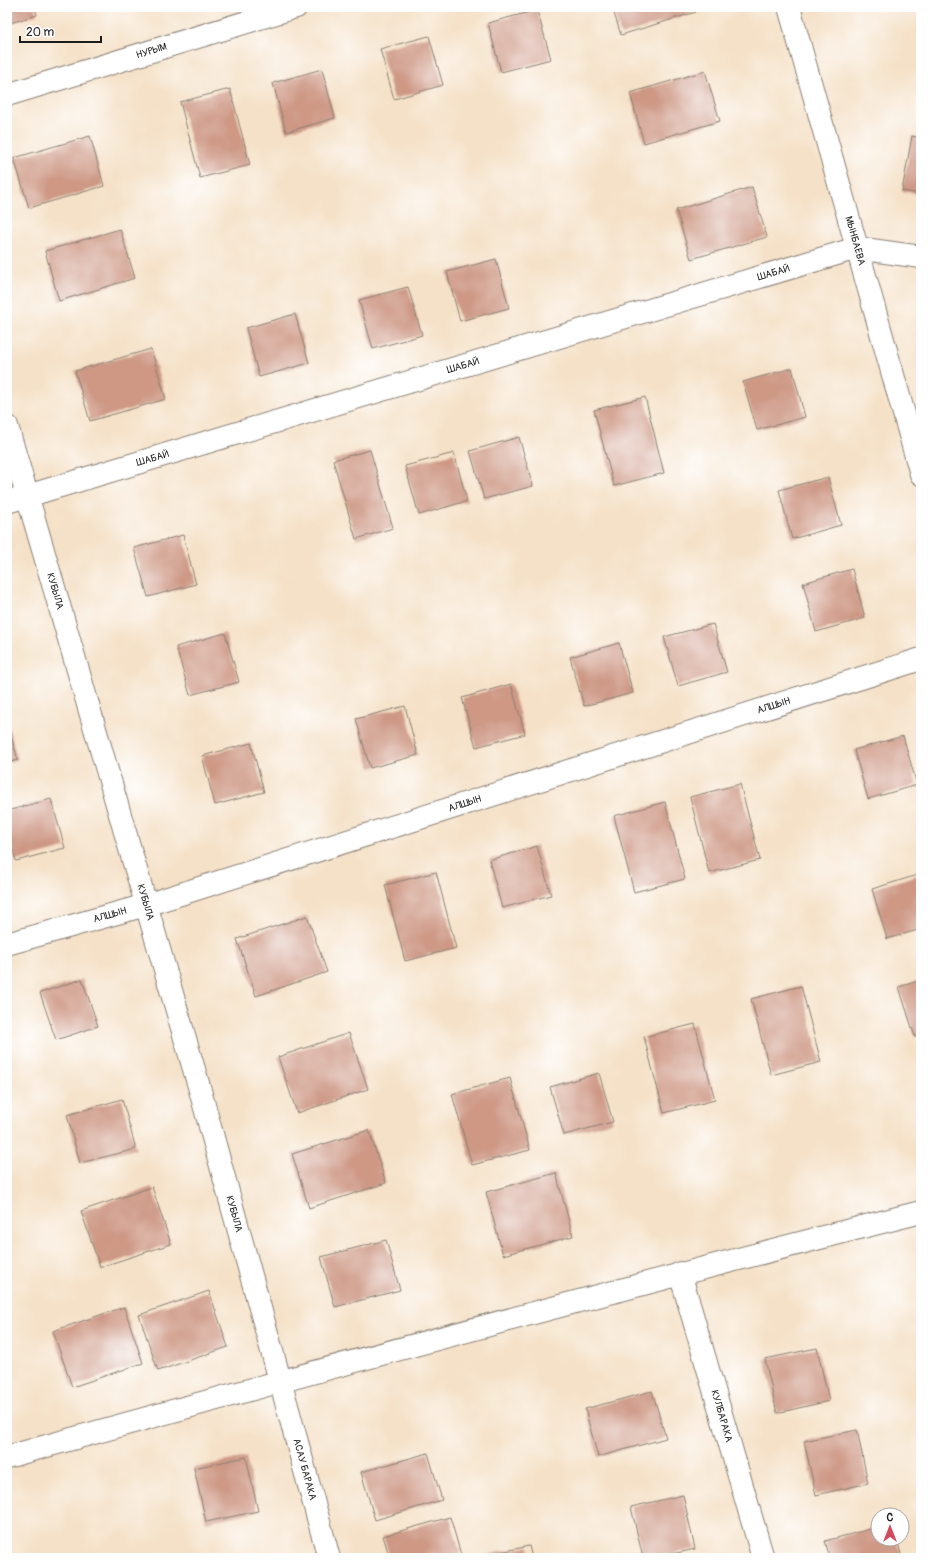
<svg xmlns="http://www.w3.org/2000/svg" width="928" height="1565" viewBox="0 0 928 1565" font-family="Pangolin,sans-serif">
  <rect width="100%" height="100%" fill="#fff"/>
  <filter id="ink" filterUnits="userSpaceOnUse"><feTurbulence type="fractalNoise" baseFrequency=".025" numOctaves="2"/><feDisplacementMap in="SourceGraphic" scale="8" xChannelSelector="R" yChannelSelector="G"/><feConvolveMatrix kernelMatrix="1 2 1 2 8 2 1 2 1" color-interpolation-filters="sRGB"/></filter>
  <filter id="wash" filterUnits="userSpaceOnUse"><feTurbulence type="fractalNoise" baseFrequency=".012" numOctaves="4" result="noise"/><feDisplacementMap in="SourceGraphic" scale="16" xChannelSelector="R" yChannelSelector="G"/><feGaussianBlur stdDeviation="0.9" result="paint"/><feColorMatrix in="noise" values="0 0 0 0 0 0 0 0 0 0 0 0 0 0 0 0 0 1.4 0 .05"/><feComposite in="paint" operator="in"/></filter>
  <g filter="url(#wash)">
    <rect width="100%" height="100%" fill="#f5e1c7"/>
    <g id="blocks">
      <!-- building -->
      <path fill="#ce9885" d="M 7,7 L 35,7 L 37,15 L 7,24 Z
        M 612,7 L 695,7 L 696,12 L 621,35 Z
        M 537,10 L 551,59 L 501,72 L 488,23 Z
        M 429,36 L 443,85 L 394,99 L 380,49 Z
        M 322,69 L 335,118 L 286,132 L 273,83 Z
        M 705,71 L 720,121 L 644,143 L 630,93 Z
        M 230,89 L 250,165 L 200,178 L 180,102 Z
        M 90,136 L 104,186 L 29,208 L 14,158 Z
        M 912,136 L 921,138 L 921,194 L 902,191 Z
        M 752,187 L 767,237 L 691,259 L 676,210 Z
        M 120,229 L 135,278 L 59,301 L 45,251 Z
        M 496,259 L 509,308 L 460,321 L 447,272 Z
        M 408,287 L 422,335 L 373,349 L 359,300 Z
        M 295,314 L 309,363 L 259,377 L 246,328 Z
        M 151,349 L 166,399 L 90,421 L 75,371 Z
        M 792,368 L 805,417 L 757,430 L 743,382 Z
        M 645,397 L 664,473 L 614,486 L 594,410 Z
        M 519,437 L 533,486 L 484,499 L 470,451 Z
        M 370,450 L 393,528 L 356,539 L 333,460 Z
        M 454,453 L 467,501 L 419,515 L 405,466 Z
        M 828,477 L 841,525 L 792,539 L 779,490 Z
        M 183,535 L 196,584 L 148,597 L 134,548 Z
        M 852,569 L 865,618 L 816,632 L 803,583 Z
        M 713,624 L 727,672 L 678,686 L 664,637 Z
        M 225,633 L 239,682 L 190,695 L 176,647 Z
        M 619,643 L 633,693 L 584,706 L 570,657 Z
        M 511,684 L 525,734 L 476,747 L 462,698 Z
        M 405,706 L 418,755 L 370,768 L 356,719 Z
        M 7,722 L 18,760 L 7,763 Z
        M 903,736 L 917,785 L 868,799 L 854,750 Z
        M 251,743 L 264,792 L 215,805 L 202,756 Z
        M 740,784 L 760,860 L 709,873 L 690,797 Z
        M 51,799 L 65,848 L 16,861 L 7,830 L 7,811 Z
        M 665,802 L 685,879 L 634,892 L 614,816 Z
        M 537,846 L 551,895 L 502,908 L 489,860 Z
        M 436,872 L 456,948 L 405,961 L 385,885 Z
        M 921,874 L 921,929 L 887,939 L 872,889 Z
        M 307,916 L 327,972 L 256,996 L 237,939 Z
        M 82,979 L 98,1026 L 56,1040 L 40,993 Z
        M 921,980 L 921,1035 L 915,1037 L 899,987 Z
        M 801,986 L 821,1062 L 771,1075 L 751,999 Z
        M 695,1024 L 715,1100 L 664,1113 L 644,1037 Z
        M 349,1033 L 368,1089 L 297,1113 L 278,1057 Z
        M 599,1073 L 613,1122 L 564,1135 L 550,1087 Z
        M 510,1078 L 530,1150 L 472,1165 L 452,1094 Z
        M 122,1099 L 136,1149 L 80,1163 L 67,1115 Z
        M 369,1130 L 386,1183 L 309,1208 L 292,1154 Z
        M 556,1173 L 573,1236 L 503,1255 L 486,1192 Z
        M 152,1187 L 171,1244 L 100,1267 L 81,1211 Z
        M 386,1240 L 400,1290 L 335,1307 L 321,1257 Z
        M 209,1291 L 228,1347 L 158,1371 L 139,1315 Z
        M 124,1307 L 143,1363 L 72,1387 L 53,1331 Z
        M 817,1348 L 829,1401 L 777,1413 L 765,1359 Z
        M 652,1391 L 666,1438 L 598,1457 L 585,1409 Z
        M 857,1430 L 868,1483 L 816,1495 L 804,1441 Z
        M 428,1453 L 442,1500 L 375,1520 L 361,1472 Z
        M 246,1457 L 258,1511 L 206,1522 L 194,1468 Z
        M 683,1495 L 695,1549 L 654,1558 L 643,1558 L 631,1507 Z
        M 450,1517 L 462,1558 L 390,1558 L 383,1536 Z
        M 878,1527 L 878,1539 L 897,1539 L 902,1558 L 830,1558 L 825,1541 Z
        M 529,1546 L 532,1558 L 477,1558 L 477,1557 Z"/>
    </g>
  </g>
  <g filter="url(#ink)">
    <use href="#blocks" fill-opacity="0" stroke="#887e72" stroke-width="1"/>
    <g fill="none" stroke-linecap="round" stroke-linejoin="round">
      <defs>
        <g id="minor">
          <path id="s1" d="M 789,7 L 921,474"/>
          <path id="s2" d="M 7,95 L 296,7"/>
          <path id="s3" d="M 7,426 L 198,1083 L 329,1558"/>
          <path id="s4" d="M 7,502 L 857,248 L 921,257"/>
          <path id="s5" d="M 7,944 L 146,905 L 921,659"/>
          <path id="s6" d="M 680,1273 L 763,1558"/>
          <path d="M 7,1457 C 311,1372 615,1290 921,1212"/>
        </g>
      </defs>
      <!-- minor casing -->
      <use href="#minor" stroke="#887e72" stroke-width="24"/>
      <!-- minor -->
      <use href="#minor" stroke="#fff" stroke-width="22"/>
    </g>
  </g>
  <g text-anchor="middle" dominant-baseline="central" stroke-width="3" stroke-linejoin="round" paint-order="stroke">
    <!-- street labels -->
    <g font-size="10" fill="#1c1c1c" stroke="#fff">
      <text stroke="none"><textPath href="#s2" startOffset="151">НУРЫМ</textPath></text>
      <text stroke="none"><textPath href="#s1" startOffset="243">МЫНБАЕВА</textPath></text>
      <text stroke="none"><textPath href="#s4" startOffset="800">ШАБАЙ</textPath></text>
      <text stroke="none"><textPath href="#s4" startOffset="476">ШАБАЙ</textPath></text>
      <text stroke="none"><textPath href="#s4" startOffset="152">ШАБАЙ</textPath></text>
      <text stroke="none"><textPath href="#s3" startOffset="172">КУБЫЛА</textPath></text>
      <text stroke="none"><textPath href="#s5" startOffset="803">АЛШЫН</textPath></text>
      <text stroke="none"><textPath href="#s5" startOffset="479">АЛШЫН</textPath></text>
      <text stroke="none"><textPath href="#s3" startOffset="496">КУБЫЛА</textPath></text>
      <text stroke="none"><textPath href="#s5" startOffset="107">АЛШЫН</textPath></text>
      <text stroke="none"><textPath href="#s3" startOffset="820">КУБЫЛА</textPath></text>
      <text stroke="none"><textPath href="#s6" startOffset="149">КУЛБАРАКА</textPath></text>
      <text stroke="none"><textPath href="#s3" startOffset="1085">АСАУ БАРАКА</textPath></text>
    </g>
  </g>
  <!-- margin -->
  <rect width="928" height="1565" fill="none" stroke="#fff" stroke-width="24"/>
  <!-- north arrow -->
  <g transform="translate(890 1527)"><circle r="19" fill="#ffffff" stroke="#a4a4a4"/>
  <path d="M0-3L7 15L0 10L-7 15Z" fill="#d1495b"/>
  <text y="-6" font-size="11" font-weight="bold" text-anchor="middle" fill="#1c1c1c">С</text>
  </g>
  <!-- scale -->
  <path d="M20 36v6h81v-6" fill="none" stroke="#1c1c1c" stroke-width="2"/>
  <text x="26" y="36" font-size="12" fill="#1c1c1c" stroke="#ffffff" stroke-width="3" paint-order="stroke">20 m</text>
</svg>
